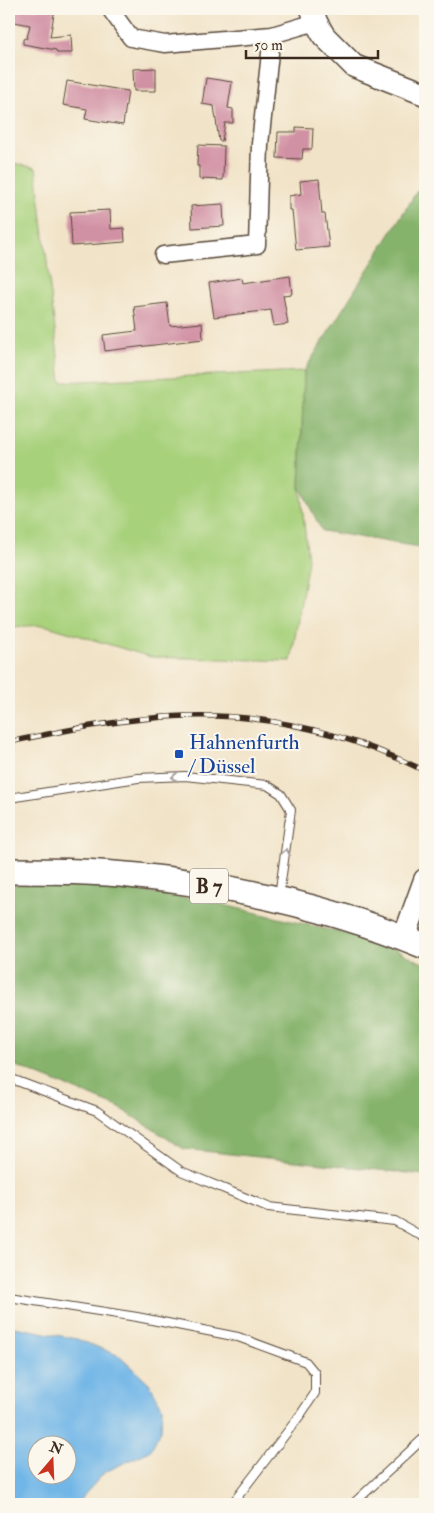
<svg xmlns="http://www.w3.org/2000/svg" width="434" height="1513" viewBox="0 0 434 1513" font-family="'IM FELL Double Pica',serif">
  <rect width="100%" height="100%" fill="#fbf7ec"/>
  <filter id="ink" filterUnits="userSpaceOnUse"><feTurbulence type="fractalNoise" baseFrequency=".02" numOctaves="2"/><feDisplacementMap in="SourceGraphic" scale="10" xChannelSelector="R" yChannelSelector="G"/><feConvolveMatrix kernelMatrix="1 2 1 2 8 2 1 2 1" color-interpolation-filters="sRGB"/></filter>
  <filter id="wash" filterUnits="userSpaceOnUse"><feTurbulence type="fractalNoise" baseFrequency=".0096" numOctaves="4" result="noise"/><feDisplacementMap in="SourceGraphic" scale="20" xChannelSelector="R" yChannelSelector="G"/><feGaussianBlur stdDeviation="1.12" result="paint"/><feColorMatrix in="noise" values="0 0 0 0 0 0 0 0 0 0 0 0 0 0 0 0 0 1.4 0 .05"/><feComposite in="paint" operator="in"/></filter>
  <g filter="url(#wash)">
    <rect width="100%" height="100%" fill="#f1e3c7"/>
    <!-- green -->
    <path fill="#a8d17c" stroke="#727e4d" d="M 9,162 L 36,168 L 61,382 L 304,371 L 300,487 L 308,560 L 291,661 L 151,657 L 44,625 L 9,627 Z"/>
    <!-- forest -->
    <path fill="#86b36c" stroke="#606e45" d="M 425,187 L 425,548 L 322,531 L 300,487 L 304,371 L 417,191 Z
      M 71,882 L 207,901 L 380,942 L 425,964 L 425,1175 L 184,1149 L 118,1107 L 9,1063 L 9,885 Z"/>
    <!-- water -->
    <path fill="#71b6e7" stroke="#567082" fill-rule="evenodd" d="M 9,1326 L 77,1339 L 120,1356 L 149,1383 L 162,1407 L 161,1430 L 150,1451 L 105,1472 L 76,1504 L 9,1504 ZM 38,1446 L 68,1446 L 68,1476 L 38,1476 Z"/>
    <g id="blocks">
      <!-- building -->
      <path fill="#d191a4" d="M 10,9 L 55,9 L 50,37 L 71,35 L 72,53 L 57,53 L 56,50 L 23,44 L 23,39 L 27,38 L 30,25 L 9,21 Z
        M 156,68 L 156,91 L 134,91 L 133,69 Z
        M 206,78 L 232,82 L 228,108 L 233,109 L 233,123 L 225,123 L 222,141 L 219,141 L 214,106 L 202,104 Z
        M 67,81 L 128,91 L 123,125 L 85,119 L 87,109 L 63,105 Z
        M 296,127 L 313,128 L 312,149 L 303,149 L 302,159 L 277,158 L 278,132 L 296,132 Z
        M 198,145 L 224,146 L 223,180 L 199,179 L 199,166 L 197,166 Z
        M 319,179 L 322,214 L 325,214 L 329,247 L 296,250 L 292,210 L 289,210 L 289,196 L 301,194 L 300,181 Z
        M 223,204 L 224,226 L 192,228 L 191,206 Z
        M 110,210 L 111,229 L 124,228 L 125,242 L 72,246 L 70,212 Z
        M 290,276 L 292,294 L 283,295 L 288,324 L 274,326 L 271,310 L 214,317 L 209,283 L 242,278 L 243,283 Z
        M 167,303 L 170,326 L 202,323 L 203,339 L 105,351 L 103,335 L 137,331 L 134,307 Z"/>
    </g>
  </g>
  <g filter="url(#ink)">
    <use href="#blocks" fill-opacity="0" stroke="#564637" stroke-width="1"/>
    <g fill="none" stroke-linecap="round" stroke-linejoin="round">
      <defs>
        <path id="service" d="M 9,798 L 138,778 L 185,776 L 267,785 L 281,794 L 291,810 L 279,896
          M 9,1078 L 97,1111 L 181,1171 L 268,1207 L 395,1221 L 425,1238
          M 9,1297 L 137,1317 L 238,1337 L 306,1362 L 315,1373 L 315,1393 L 301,1414 L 232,1504
          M 353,1504 L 425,1437"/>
        <path id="minor" d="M 110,9 L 131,38 L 165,44 L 272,35 L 316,22
          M 163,255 L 257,245 L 260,144 L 272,35"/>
        <path id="secondary" d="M 312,9 L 316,22 L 324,36 L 354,66 L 425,94
          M 404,938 L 425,880"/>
        <path id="primary" d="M 9,871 C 52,871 95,871 138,876 C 235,886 335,909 425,946"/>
      </defs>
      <!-- service casing -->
      <use href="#service" stroke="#564637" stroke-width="10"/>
      <!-- minor casing -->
      <use href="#minor" stroke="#564637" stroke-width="19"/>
      <!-- secondary casing -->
      <use href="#secondary" stroke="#564637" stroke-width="25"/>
      <!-- primary casing -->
      <use href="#primary" stroke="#564637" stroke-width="28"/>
      <!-- service -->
      <use href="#service" stroke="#fff" stroke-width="8"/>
      <!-- minor -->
      <use href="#minor" stroke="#fff" stroke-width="16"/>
      <!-- secondary -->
      <use href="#secondary" stroke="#fff" stroke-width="22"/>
      <!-- primary -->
      <use href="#primary" stroke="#fff" stroke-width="25"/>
      <defs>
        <path id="rail" d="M 9,742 C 67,730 125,718 184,716 C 268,713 350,734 425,771"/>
      </defs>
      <!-- rail casing -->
      <use href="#rail" stroke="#3b2a1e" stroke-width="5.5"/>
      <!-- rail -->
      <use href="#rail" stroke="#fbf7ec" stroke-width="4" stroke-dasharray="11" stroke-linecap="butt"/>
    </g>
    <!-- one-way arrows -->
    <defs><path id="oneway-chevron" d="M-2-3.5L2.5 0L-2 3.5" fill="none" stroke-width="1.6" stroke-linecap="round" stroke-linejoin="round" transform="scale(1.25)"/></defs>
    <g stroke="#a79f9a">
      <use href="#oneway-chevron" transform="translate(175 777) rotate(177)"/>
      <use href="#oneway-chevron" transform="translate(286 852) rotate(-81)"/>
    </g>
  </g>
  <!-- markers -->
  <rect fill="#1a4fb4" stroke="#fbf7ec" stroke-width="2" x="174" y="749" width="10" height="10" rx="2.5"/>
  <g text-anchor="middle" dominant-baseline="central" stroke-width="4" stroke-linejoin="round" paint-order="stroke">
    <!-- shield labels -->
    <rect fill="#fbf7ec" stroke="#75685c" stroke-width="1" x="190" y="868.5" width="38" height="35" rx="4"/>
    <g font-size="20" font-weight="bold" fill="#3b2a1e">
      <text x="209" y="886">B 7</text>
    </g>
    <!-- transit labels -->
    <g font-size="21" fill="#164399" stroke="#fbf7ec" text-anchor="start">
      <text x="189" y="742">Hahnenfurth<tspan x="189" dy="24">/ Düssel</tspan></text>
    </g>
  </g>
  <!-- margin -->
  <rect width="434" height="1513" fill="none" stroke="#fbf7ec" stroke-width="30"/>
  <!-- north arrow -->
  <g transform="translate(52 1460) rotate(19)"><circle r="24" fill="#fbf7ec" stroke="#aea59a"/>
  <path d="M0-4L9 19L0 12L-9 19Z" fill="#c8321e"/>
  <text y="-8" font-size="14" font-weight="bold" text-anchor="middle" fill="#3b2a1e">N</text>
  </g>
  <!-- scale -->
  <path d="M246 50v8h132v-8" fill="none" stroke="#3b2a1e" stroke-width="2.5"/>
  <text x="254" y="50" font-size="15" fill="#3b2a1e" stroke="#fbf7ec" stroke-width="4" paint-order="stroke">50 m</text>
</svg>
